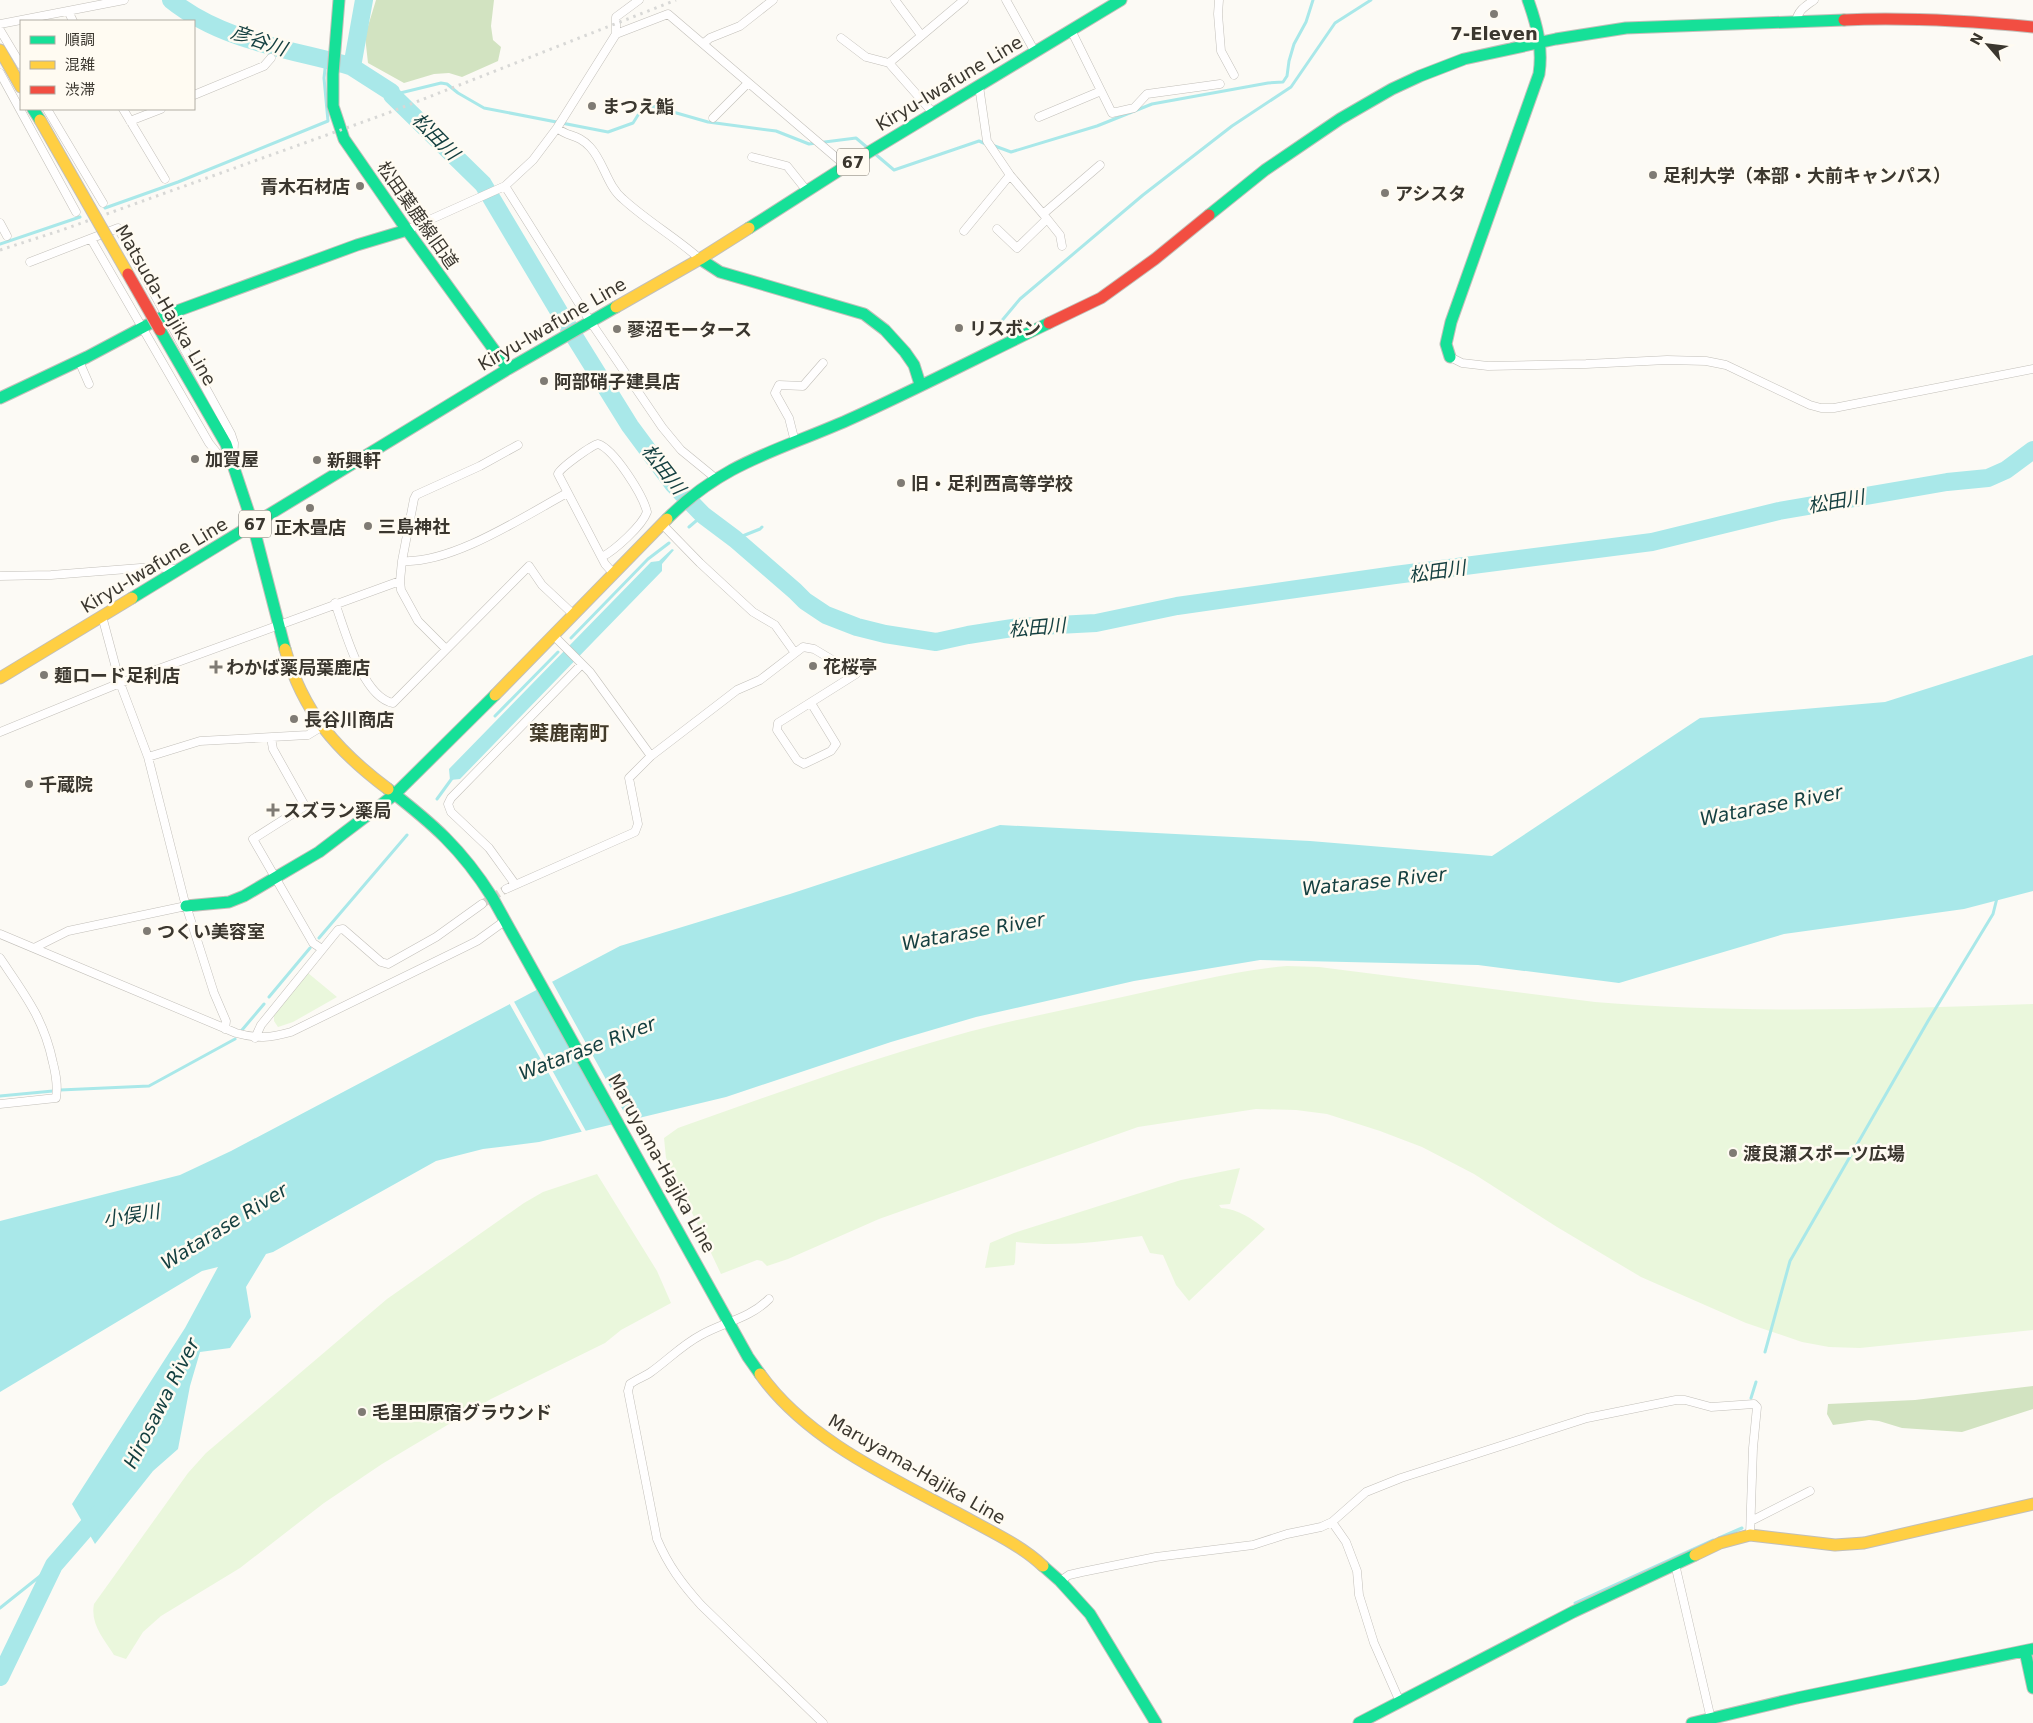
<svg xmlns="http://www.w3.org/2000/svg" width="2033" height="1723" viewBox="0 0 2033 1723" font-family="'DejaVu Sans','Noto Sans JP',sans-serif">
  <rect width="100%" height="100%" fill="#fcfaf5"/>
  <!-- green -->
  <path fill="#eaf7dc" d="M 1287,966 L 1319,967 L 1595,1002 C 1741,1014 1887,1009 2033,1004 L 2033,1330 L 1860,1348 L 1829,1347 L 1802,1342 L 1746,1323 L 1641,1277 L 1557,1227 L 1474,1174 L 1422,1147 L 1380,1131 L 1327,1114 L 1296,1110 L 1256,1109 L 1138,1127 L 879,1219 L 788,1259 L 767,1266 L 762,1261 L 757,1260 L 721,1274 L 666,1158 L 664,1138 L 678,1128 C 769,1096 861,1062 954,1036 C 1011,1020 1069,1009 1127,996 C 1180,985 1233,971 1287,966 Z
    M 308,973 L 337,997 L 293,1022 L 278,1027 L 274,1021 L 274,1014 Z
    M 1240,1168 L 1230,1204 L 1219,1205 L 1221,1208 C 1238,1209 1253,1219 1265,1229 L 1189,1301 L 1176,1285 L 1163,1255 L 1150,1253 L 1142,1236 C 1097,1242 1062,1247 1016,1242 L 1015,1262 L 1014,1265 L 985,1268 L 990,1243 L 1014,1233 L 1181,1180 Z
    M 597,1174 L 657,1271 L 671,1303 L 621,1330 L 605,1343 L 491,1399 L 382,1464 L 324,1503 L 240,1568 L 161,1616 L 143,1632 L 126,1659 L 114,1655 C 104,1639 90,1624 94,1604 L 188,1473 L 206,1453 L 387,1299 L 524,1203 L 543,1192 Z"/>
  <!-- forest -->
  <path fill="#d2e3c1" d="M 376,0 L 494,0 L 491,26 L 493,40 L 501,47 L 498,61 L 462,77 L 449,73 L 434,74 L 404,83 L 368,63 L 365,36 Z
    M 2033,1386 L 2033,1409 L 1962,1432 L 1902,1428 L 1879,1421 L 1869,1420 L 1833,1425 L 1827,1414 L 1828,1404 L 1915,1400 Z"/>
  <!-- water -->
  <path fill="#a9e8e9" d="M 672,549 L 674,550 L 662,564 L 662,571 L 460,779 L 450,780 L 449,769 L 651,562 L 659,561 Z
    M 2033,655 L 2033,891 L 1964,909 L 1784,934 L 1619,983 L 1478,965 L 1260,960 L 1134,981 L 976,1017 L 891,1042 L 726,1097 L 539,1142 L 483,1149 L 436,1161 L 273,1252 L 266,1254 L 246,1287 L 251,1317 L 230,1348 L 200,1352 L 190,1386 L 178,1449 L 153,1471 L 95,1544 L 72,1504 L 185,1328 L 218,1267 L 202,1271 L 0,1392 L 0,1221 L 180,1175 L 231,1151 L 620,946 L 790,894 L 1000,825 L 1310,841 L 1492,856 L 1700,718 L 1885,702 Z"/>
  <!-- pier -->
  <path fill="#fcfaf5" d="M 550,978 L 630,1123 L 616,1126 L 537,985 Z
    M 512,998 L 587,1133 L 583,1134 L 508,1001 Z"/>
  <g fill="none" stroke-linecap="round" stroke-linejoin="round">
    <!-- stream -->
    <path stroke="#a9e8e9" stroke-width="3" d="M 392,95 L 441,83 L 447,84 L 458,93 L 484,108 L 608,132 L 633,123 L 645,104 L 708,122 L 776,131 L 809,144 L 856,138 L 869,149
      M 992,145 L 1011,152 L 1097,126 L 1152,104 L 1268,83 L 1283,82 L 1287,76 L 1289,61 L 1294,44 L 1306,22 L 1313,0
      M 874,153 L 894,170 L 979,141 L 986,144
      M 105,208 L 178,182 L 328,121 L 324,78 L 326,60
      M 0,244 L 80,217
      M 994,330 L 1020,299 L 1143,195 L 1232,126 L 1291,87 L 1335,23 L 1371,0
      M 689,527 L 703,515
      M 735,539 L 760,529 L 762,527
      M 571,638 L 648,559 L 669,543
      M 495,716 L 558,652
      M 437,799 L 453,777
      M 319,938 L 407,835
      M 269,997 L 310,948
      M 242,1030 L 264,1004
      M 60,1090 L 149,1086 L 235,1039
      M 0,1096 L 53,1091
      M 1765,1352 L 1790,1261 L 1928,1021 L 1993,914 L 1997,898
      M 1751,1398 L 1756,1382
      M 1719,1538 L 1742,1528
      M 1575,1603 L 1713,1540
      M 0,1608 L 54,1565"/>
    <!-- river -->
    <path stroke="#a9e8e9" stroke-width="18" d="M 171,0 C 222,41 289,49 350,66
      M 364,0 L 352,67 L 391,92 L 392,95 L 483,184 L 561,315 L 630,426 L 673,484 L 703,515 L 735,539 L 795,591 L 805,601 L 826,615 L 857,627 L 885,634 L 936,642 L 968,635 L 1019,627 L 1096,623 L 1177,606 L 1395,575 L 1652,542 L 1779,511 L 1947,482 L 1988,478 L 2006,470 L 2033,450
      M 0,1677 L 54,1565 L 101,1511"/>
    <!-- street-tunnel -->
    <path stroke="#d5d3cd" stroke-width="8" stroke-dasharray="8 4" stroke-linecap="butt" d="M 482,904 L 506,889"/>
    <defs>
      <path id="street" d="M 895,0 L 921,35
        M 1006,0 L 1035,52
        M 1219,0 L 1218,14 L 1221,51 L 1234,75
        M 68,11 L 73,21
        M 1796,21 C 1798,10 1806,6 1814,0
        M 0,24 L 124,0
        M 0,30 L 21,65
        M 1071,30 L 1112,113 L 1134,108 L 1147,94 L 1220,84
        M 616,34 L 616,17 L 639,0
        M 841,38 L 866,57 L 889,63
        M 704,43 L 710,38 L 740,26 L 773,0
        M 0,73 L 76,212
        M 979,86 L 987,141 L 1010,175 L 1043,214 L 1100,165
        M 194,95 L 264,66 L 271,58
        M 47,109 L 103,203
        M 123,109 L 165,179
        M 934,114 L 889,63 L 964,0
        M 1039,117 L 1101,91
        M 713,118 L 748,83
        M 130,121 L 161,109
        M 557,128 C 569,138 577,133 590,147 C 604,162 607,186 623,199 C 647,221 675,237 700,259
        M 752,157 L 787,166 L 807,191
        M 505,186 L 590,321 L 662,427 L 681,450 L 714,477
        M 1044,215 L 1060,235 L 1062,246
        M 0,223 L 7,236
        M 997,229 L 1017,248 L 1047,219
        M 407,230 L 505,186 L 533,160 L 557,128 L 616,34 L 668,14 L 846,166
        M 964,231 L 1010,175
        M 30,262 L 118,228 L 231,434 L 234,443 L 233,462 L 217,453 L 209,443 L 91,239
        M 1450,357 L 1462,363 L 1488,366 L 1586,364 L 1667,360 L 1706,361 L 1726,365 L 1810,405 L 1821,408 L 1834,408 L 2033,369
        M 79,361 L 89,384
        M 795,442 L 789,418 L 775,393 L 779,385 L 803,386 L 823,363
        M 662,524 L 700,563 L 753,612 L 775,625 L 795,653
        M 602,557 C 615,550 642,526 647,512 C 643,495 614,449 598,444 C 592,445 560,468 558,474 L 605,564 L 613,573
        M 402,561 C 452,564 523,517 567,493
        M 0,576 L 51,575 L 153,567 L 179,569
        M 335,603 C 345,630 362,697 393,703 L 529,566 L 542,585 L 573,614
        M 102,616 L 120,683 L 148,757 L 184,899 L 214,993 L 226,1021 L 225,1029
        M 553,635 L 590,672 L 651,756
        M 446,649 L 418,621 L 401,590 L 400,581 L 402,561 L 414,499 L 416,495 L 480,466 L 518,445
        M 0,732 L 120,683 L 400,581
        M 271,738 L 273,749 L 305,806 L 253,839 L 313,943 L 322,949
        M 148,757 L 200,741 L 308,735 L 321,727
        M 515,884 L 489,848 L 451,812 L 448,804 L 451,798 L 582,664
        M 506,889 L 635,832 L 638,824 L 629,778 L 651,756 L 737,690 L 760,680 L 803,647 L 814,649 L 856,674 L 778,723 L 777,730 L 797,760 L 804,764 L 831,751 L 836,744 L 811,703
        M 0,934 L 236,1033 C 258,1039 269,1038 291,1032 L 465,947 L 477,941 L 506,920
        M 34,948 L 68,931 L 186,906
        M 0,958 C 25,995 44,1019 53,1063 C 56,1075 58,1085 56,1098 L 0,1104
        M 255,1038 L 261,1025 L 338,930 L 343,929 L 381,962 L 388,964 L 436,937 L 482,904
        M 769,1299 C 749,1319 724,1322 701,1335 C 682,1345 668,1360 651,1372 C 644,1377 637,1379 630,1384 L 628,1391 L 657,1539 C 668,1565 682,1584 701,1605 L 823,1723
        M 1751,1521 L 1810,1491
        M 1332,1522 L 1346,1542 L 1357,1571 L 1359,1595 L 1374,1643 L 1400,1702
        M 1675,1564 L 1711,1719
        M 1060,1581 L 1069,1575 L 1082,1572 L 1156,1557 L 1253,1545 L 1287,1534 L 1321,1527 L 1332,1522 L 1366,1492 L 1401,1478 L 1587,1418 L 1676,1400 L 1685,1400 L 1711,1407 L 1754,1404 L 1757,1407 L 1753,1448 L 1750,1535"/>
      <path id="fast" d="M 339,0 L 333,74 L 333,106 L 344,139 L 407,230 L 508,369
        M 33,109 L 40,120
        M 1209,215 L 1265,170 L 1340,119 L 1392,89 L 1420,76 L 1464,59 L 1556,39 L 1626,28 L 1844,20
        M 749,228 L 846,166 L 1121,0
        M 700,259 L 720,272 L 864,314 L 885,330 L 905,352 L 914,365 L 920,384
        M 160,330 L 226,444 L 253,525 L 285,649
        M 1450,357 L 1446,344 L 1451,322 L 1539,74 C 1543,48 1537,25 1528,0
        M 0,398 L 87,357 L 166,315 L 357,245 L 407,230
        M 667,519 C 723,462 778,451 848,420 C 915,390 982,355 1049,323
        M 132,598 L 508,369 L 616,307
        M 388,789 C 433,824 461,848 492,897 L 748,1357 L 760,1374
        M 186,906 L 229,902 L 244,896 L 319,852 L 394,795 L 495,695
        M 1043,1566 L 1060,1581 L 1090,1614 L 1156,1723
        M 2025,1651 L 2033,1688
        M 1359,1723 L 1573,1612 L 1695,1555
        M 1692,1723 L 1797,1698 L 2033,1649"/>
      <path id="slow" d="M 0,50 L 21,87
        M 616,307 L 700,259 L 749,228
        M 285,649 C 303,712 336,750 388,789
        M 0,678 L 132,598
        M 495,695 L 667,519
        M 760,1374 C 809,1443 899,1481 972,1521 C 996,1534 1023,1547 1043,1566
        M 1695,1555 L 1720,1543 L 1750,1535 L 1835,1545 L 1864,1543 L 2033,1504"/>
      <path id="jam" d="M 1844,20 C 1907,17 1970,21 2033,27
        M 1049,323 L 1101,298 L 1155,259 L 1209,215"/>
    </defs>
    <!-- street casing -->
    <use href="#street" stroke="#c2bfb9" stroke-width="9"/>
    <!-- fast casing -->
    <use href="#fast" stroke="#c2bfb9" stroke-width="13"/>
    <!-- slow casing -->
    <use href="#slow" stroke="#c2bfb9" stroke-width="13"/>
    <!-- jam casing -->
    <use href="#jam" stroke="#c2bfb9" stroke-width="13"/>
    <!-- street -->
    <use href="#street" stroke="#fffefe" stroke-width="8"/>
    <!-- fast -->
    <use href="#fast" stroke="#16e098" stroke-width="11"/>
    <!-- slow -->
    <use href="#slow" stroke="#ffcf43" stroke-width="11"/>
    <!-- jam -->
    <use href="#jam" stroke="#f24e42" stroke-width="11"/>
    <!-- rail -->
    <path stroke="#d8d8d6" stroke-width="3" stroke-dasharray="2.5 5" stroke-linecap="butt" d="M 0,250 L 62,230 L 388,113 L 676,0"/>
    <defs>
      <path id="slow-bridge" d="M 40,120 L 128,274"/>
      <path id="jam-bridge" d="M 128,274 L 160,330"/>
    </defs>
    <!-- slow-bridge casing -->
    <use href="#slow-bridge" stroke="#c2bfb9" stroke-width="13" stroke-linecap="butt"/>
    <!-- jam-bridge casing -->
    <use href="#jam-bridge" stroke="#c2bfb9" stroke-width="13" stroke-linecap="butt"/>
    <!-- slow-bridge -->
    <use href="#slow-bridge" stroke="#ffcf43" stroke-width="11"/>
    <!-- jam-bridge -->
    <use href="#jam-bridge" stroke="#f24e42" stroke-width="11"/>
  </g>
  <!-- markers -->
  <g fill="#7f7b74" stroke="#fffbf2" stroke-width="2">
    <circle cx="1494" cy="14" r="5"/>
    <circle cx="592" cy="106" r="5"/>
    <circle cx="1653" cy="175" r="5"/>
    <circle cx="360" cy="186" r="5"/>
    <circle cx="1385" cy="193" r="5"/>
    <circle cx="959" cy="328" r="5"/>
    <circle cx="617" cy="329" r="5"/>
    <circle cx="544" cy="381" r="5"/>
    <circle cx="195" cy="459" r="5"/>
    <circle cx="317" cy="460" r="5"/>
    <circle cx="901" cy="483" r="5"/>
    <circle cx="310" cy="508" r="5"/>
    <circle cx="368" cy="526" r="5"/>
    <circle cx="813" cy="666" r="5"/>
    <path d="M213.5 659.5h5v5h5v5h-5v5h-5v-5h-5v-5h5z"/>
    <circle cx="44" cy="675" r="5"/>
    <circle cx="294" cy="719" r="5"/>
    <circle cx="29" cy="784" r="5"/>
    <path d="M270.5 802.5h5v5h5v5h-5v5h-5v-5h-5v-5h5z"/>
    <circle cx="147" cy="931" r="5"/>
    <circle cx="1733" cy="1153" r="5"/>
    <circle cx="362" cy="1412" r="5"/>
  </g>
  <g text-anchor="middle" dominant-baseline="central" stroke-width="5" stroke-linejoin="round" paint-order="stroke">
    <!-- shield labels -->
    <g fill="#fffbf2" stroke="#76726a" stroke-width="1">
      <rect x="837" y="148.5" width="32" height="27" rx="4"/>
      <rect x="239" y="510.5" width="32" height="27" rx="4"/>
    </g>
    <g font-size="16" font-weight="bold" fill="#3b372f">
      <text x="853" y="162">67</text>
      <text x="255" y="524">67</text>
    </g>
    <!-- poi labels -->
    <g font-size="18" font-weight="bold" fill="#3b372f" stroke="#fffbf2" text-anchor="start">
      <text x="1494" y="33" text-anchor="middle">7-Eleven</text>
      <text x="602" y="106">まつえ鮨</text>
      <text x="1663" y="175">足利大学（本部・大前キャンパス）</text>
      <text x="350" y="186" text-anchor="end">青木石材店</text>
      <text x="1395" y="193">アシスタ</text>
      <text x="969" y="328">リスボン</text>
      <text x="627" y="329">蓼沼モータース</text>
      <text x="554" y="381">阿部硝子建具店</text>
      <text x="205" y="459">加賀屋</text>
      <text x="327" y="460">新興軒</text>
      <text x="911" y="483">旧・足利西高等学校</text>
      <text x="378" y="526">三島神社</text>
      <text x="310" y="527" text-anchor="middle">正木畳店</text>
      <text x="823" y="666">花桜亭</text>
      <text x="226" y="667">わかば薬局葉鹿店</text>
      <text x="54" y="675">麺ロード足利店</text>
      <text x="304" y="719">長谷川商店</text>
      <text x="39" y="784">千蔵院</text>
      <text x="283" y="810">スズラン薬局</text>
      <text x="157" y="931">つくい美容室</text>
      <text x="1743" y="1153">渡良瀬スポーツ広場</text>
      <text x="372" y="1412">毛里田原宿グラウンド</text>
    </g>
    <!-- street labels -->
    <g font-size="18" fill="#3b372f" stroke="#fffbf2">
      <text transform="translate(949 83) rotate(-31)">Kiryu-Iwafune Line</text>
      <text transform="translate(418 215) rotate(55)">松田葉鹿線旧道</text>
      <text transform="translate(166 305) rotate(60)">Matsuda-Hajika Line</text>
      <text transform="translate(552 324) rotate(-30)">Kiryu-Iwafune Line</text>
      <text transform="translate(154 565) rotate(-31)">Kiryu-Iwafune Line</text>
      <text transform="translate(662 1163) rotate(61)">Maruyama-Hajika Line</text>
      <text transform="translate(917 1469) rotate(30)">Maruyama-Hajika Line</text>
    </g>
    <!-- water labels -->
    <g font-size="19" font-style="italic" fill="#154041" stroke="#fffbf2">
      <text transform="translate(259 40) rotate(19)">彦谷川</text>
      <text transform="translate(436 136) rotate(45)">松田川</text>
      <text transform="translate(664 469) rotate(52)">松田川</text>
      <text transform="translate(1836 501) rotate(-10)">松田川</text>
      <text transform="translate(1437 571) rotate(-8)">松田川</text>
      <text transform="translate(1037 627) rotate(-5)">松田川</text>
      <text transform="translate(1771 805) rotate(-11)">Watarase River</text>
      <text transform="translate(1374 881) rotate(-6)">Watarase River</text>
      <text transform="translate(973 931) rotate(-10)">Watarase River</text>
      <text transform="translate(587 1048) rotate(-21)">Watarase River</text>
      <text transform="translate(131 1215) rotate(-9)">小俣川</text>
      <text transform="translate(224 1226) rotate(-32)">Watarase River</text>
      <text transform="translate(161 1403) rotate(-63)">Hirosawa River</text>
    </g>
    <!-- quarter labels -->
    <g font-size="20" font-weight="bold" fill="#433b2a" stroke="#fffbf2">
      <text x="569" y="733">葉鹿南町</text>
    </g>
  </g>
  <!-- legend -->
  <rect x="20" y="20" width="175" height="90" fill="#fffbf2" stroke="#b1ada4"/>
  <rect x="30" y="36" width="25" height="8" fill="#16e098" stroke="#b1ada4"/>
  <text x="65" y="45" font-size="15" fill="#3b372f">順調</text>
  <rect x="30" y="61" width="25" height="8" fill="#ffcf43" stroke="#b1ada4"/>
  <text x="65" y="70" font-size="15" fill="#3b372f">混雑</text>
  <rect x="30" y="86" width="25" height="8" fill="#f24e42" stroke="#b1ada4"/>
  <text x="65" y="95" font-size="15" fill="#3b372f">渋滞</text>
  <!-- north arrow -->
  <g transform="translate(1988 45) rotate(298)" stroke="#fffbf2" stroke-width="4" paint-order="stroke">
  <path d="M0-4L9 19L0 12L-9 19Z" fill="#3b372f"/>
  <text y="-8" font-size="14" font-weight="bold" text-anchor="middle" fill="#3b372f">N</text>
  </g>
</svg>
